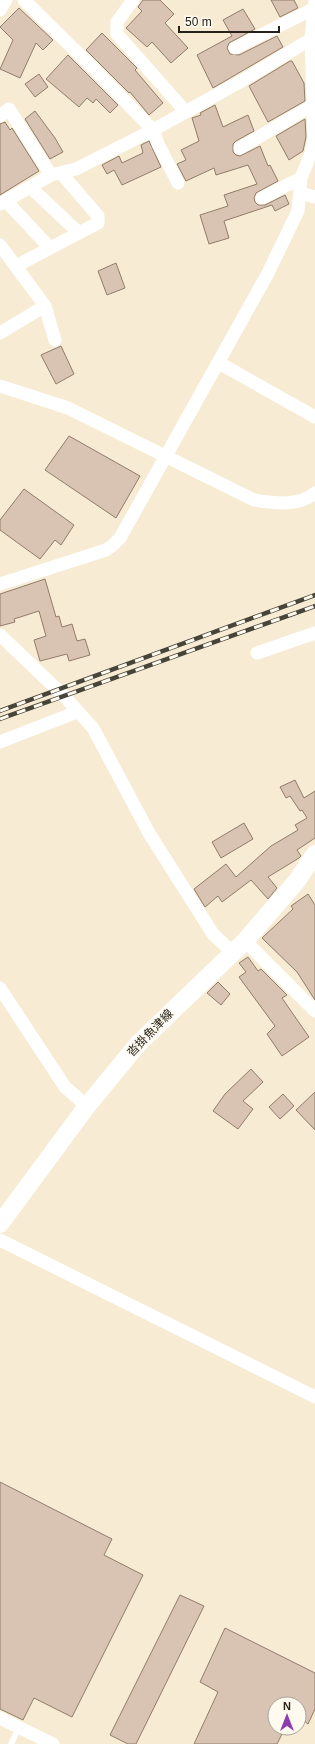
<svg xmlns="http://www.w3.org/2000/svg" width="315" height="1744" viewBox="0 0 315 1744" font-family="Helvetica,'Noto Sans JP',sans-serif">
  <rect width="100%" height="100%" fill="#f7ecd3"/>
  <!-- building -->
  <path fill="#d9c3b2" stroke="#907c6b" d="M 143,0 L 160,0 L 174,14 L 165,23 L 188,48 L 171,63 L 152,42 L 147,47 L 126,28 L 142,11 L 138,7 Z
    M 271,0 L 294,0 L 298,8 L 280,17 Z
    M 19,8 L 53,40 L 43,50 L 36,43 L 20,78 L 0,69 L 13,40 L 0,27 Z
    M 243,9 L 255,29 L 229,43 L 227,48 L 230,54 L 239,55 L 277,36 L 283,47 L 213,88 L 197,55 L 232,36 L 223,20 Z
    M 102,33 L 137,68 L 135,70 L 163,103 L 149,115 L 130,92 L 129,93 L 86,50 Z
    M 68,55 L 118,105 L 110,113 L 96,99 L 93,103 L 87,98 L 79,107 L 46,79 Z
    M 290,61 L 292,61 L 304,83 L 305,101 L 268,122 L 249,86 Z
    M 39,74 L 48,87 L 35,97 L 25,84 Z
    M 215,105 L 223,127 L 248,115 L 254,131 L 236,141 L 233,144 L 233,152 L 236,155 L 240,156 L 260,146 L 268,166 L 270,165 L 278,181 L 256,193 L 254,198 L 255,202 L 258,205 L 265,205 L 285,195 L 289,204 L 275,211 L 272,205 L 224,221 L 229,238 L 209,244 L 200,215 L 228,206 L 224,195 L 257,184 L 248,165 L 216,175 L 214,168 L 186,181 L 177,164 L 186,160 L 181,150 L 199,141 L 192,118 L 201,115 L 200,113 Z
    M 35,111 L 55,138 L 63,152 L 50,159 L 25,119 Z
    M 305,119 L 306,137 L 303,151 L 289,160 L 276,136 Z
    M 5,122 L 10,130 L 12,128 L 39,171 L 0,195 L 0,124 Z
    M 149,141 L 161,167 L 122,185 L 114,170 L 107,174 L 102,165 L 119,156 L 122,163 L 143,153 L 141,145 Z
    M 116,263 L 125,288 L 107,295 L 98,271 Z
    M 61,346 L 74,374 L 56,384 L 41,355 Z
    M 69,436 L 140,476 L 116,518 L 45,470 Z
    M 24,489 L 74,525 L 61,545 L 55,540 L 40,559 L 0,530 L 0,520 Z
    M 45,579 L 56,617 L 59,616 L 62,627 L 72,624 L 77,641 L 85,639 L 90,655 L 69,661 L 67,654 L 40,661 L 34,640 L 46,636 L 39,611 L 14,619 L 15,622 L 0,626 L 0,594 Z
    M 295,780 L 304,798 L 315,791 L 315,838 L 297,850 L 301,856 L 299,858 L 268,877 L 277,888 L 268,899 L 251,880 L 222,902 L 218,896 L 205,907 L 194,889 L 226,864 L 236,877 L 271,846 L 298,830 L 295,825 L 307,818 L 302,810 L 300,811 L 290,796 L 286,798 L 280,787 Z
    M 244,823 L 253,839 L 221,858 L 212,842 Z
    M 308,894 L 315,905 L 315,1000 L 297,972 L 262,938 L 293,909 L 291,906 Z
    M 248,957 L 258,971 L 261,969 L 287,995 L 282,998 L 309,1037 L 282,1056 L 267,1034 L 275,1026 L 239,977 L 246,972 L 239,963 Z
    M 218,982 L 230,994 L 221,1005 L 207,993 Z
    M 251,1069 L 263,1082 L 243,1101 L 253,1109 L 238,1129 L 213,1111 L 225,1094 Z
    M 315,1092 L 315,1130 L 296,1110 Z
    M 283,1094 L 294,1106 L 280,1119 L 269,1107 Z
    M 0,1482 L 112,1539 L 104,1555 L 143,1575 L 72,1717 L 34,1698 L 23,1720 L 0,1709 Z
    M 180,1595 L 204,1606 L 136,1744 L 128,1744 L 110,1735 Z
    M 225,1628 L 315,1673 L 315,1709 L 308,1724 L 299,1717 L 299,1702 L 298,1704 L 275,1704 L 275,1728 L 285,1728 L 277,1744 L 194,1744 L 218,1692 L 200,1682 Z"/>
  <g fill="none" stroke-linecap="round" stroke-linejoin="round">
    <!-- service -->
    <path stroke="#fff" stroke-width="6" d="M 11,1744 L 19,1727"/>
    <!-- minor -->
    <path stroke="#fff" stroke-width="13" d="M 24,0 L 94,69 L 153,130 L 158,144 L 178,183
      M 133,0 L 117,22 L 117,34 L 186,112
      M 0,10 L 6,0
      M 235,48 L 313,9
      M 0,116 L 9,109 L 51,175
      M 240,148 L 313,105
      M 30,187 L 79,233
      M 300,193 L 315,197
      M 262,198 L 301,178
      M 6,201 L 50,248
      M 0,204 L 51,175 L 76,169 L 153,130 L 245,79 L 311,39
      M 0,245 L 45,306 L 55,340
      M 16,266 L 98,223 L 98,216 L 61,173
      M 0,333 L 45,306
      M 219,363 L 315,417
      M 0,386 L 68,408 L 254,500 C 274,503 298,507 315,493
      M 0,584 L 106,550 L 113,545 L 120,538 L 267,275 L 298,211 L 301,178 L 311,153 L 314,138 L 311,39 L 315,0
      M 0,635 L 64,696 L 93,728 L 149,833 L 213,934 L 233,953
      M 257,653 L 315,633
      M 0,742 L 77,712
      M 245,941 L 315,1011
      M 0,988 L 65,1087 L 87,1106
      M 0,1240 L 315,1397
      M 0,1718 L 53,1744"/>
    <!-- secondary -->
    <path stroke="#fff" stroke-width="18" d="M 0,1224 L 87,1106 L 138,1044 L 245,941 L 296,882 L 315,854"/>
    <defs>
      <path id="rail" d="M 0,711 L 315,595
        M 0,719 L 315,606"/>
    </defs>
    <!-- rail casing -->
    <use href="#rail" stroke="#494439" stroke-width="4.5"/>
    <!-- rail -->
    <use href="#rail" stroke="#fefaf0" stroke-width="3" stroke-dasharray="9" stroke-linecap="butt"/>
  </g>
  <g text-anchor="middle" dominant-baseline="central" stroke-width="3.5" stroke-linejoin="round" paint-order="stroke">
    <!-- street labels -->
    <g font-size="12" fill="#262219" stroke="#fefaf0">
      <text transform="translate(150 1033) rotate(-46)">沓掛魚津線</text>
    </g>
  </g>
  <!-- north arrow -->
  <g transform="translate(287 1716)"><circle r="19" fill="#fefaf0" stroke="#a8a49a"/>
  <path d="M0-3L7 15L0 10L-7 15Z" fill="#8e3dac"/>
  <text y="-6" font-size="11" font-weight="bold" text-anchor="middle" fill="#262219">N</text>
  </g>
  <!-- scale -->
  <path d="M179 26v6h100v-6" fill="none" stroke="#262219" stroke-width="2"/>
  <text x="185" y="26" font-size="12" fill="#262219" stroke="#fefaf0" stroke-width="3" paint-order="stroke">50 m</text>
</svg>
